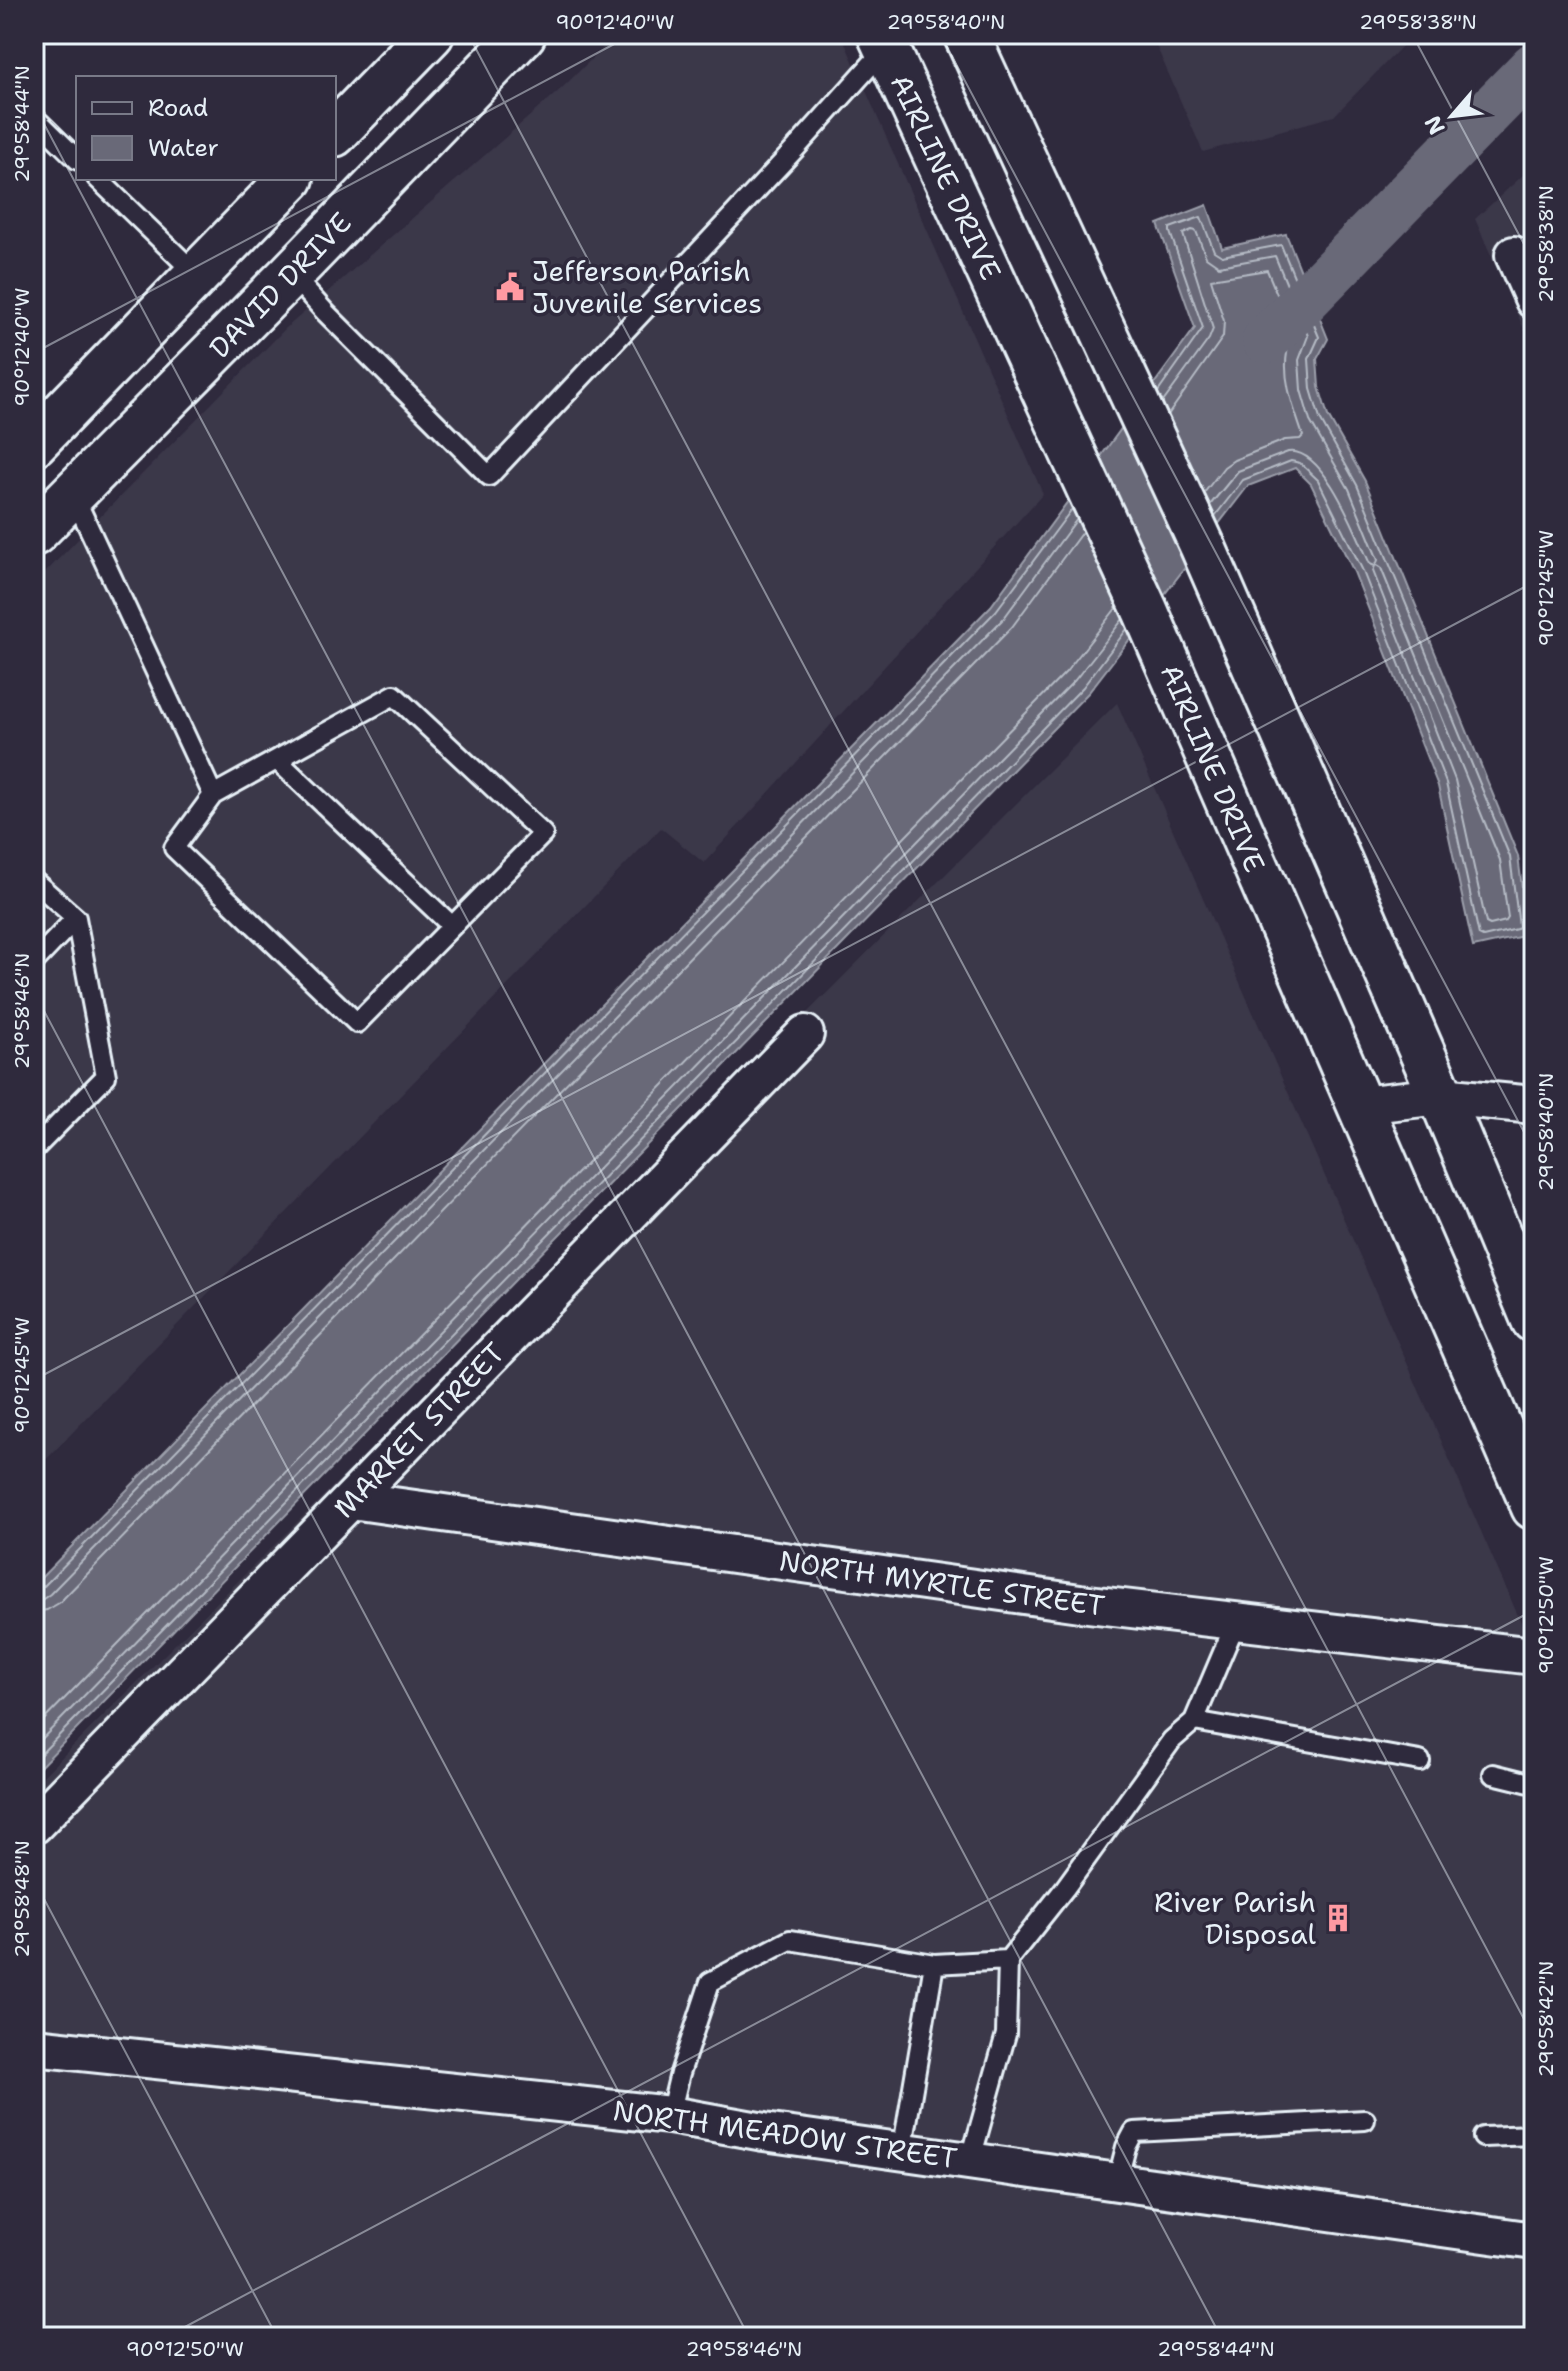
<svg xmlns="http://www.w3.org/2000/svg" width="1568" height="2371" viewBox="0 0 1568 2371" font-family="'Shantell Sans',sans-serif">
  <rect width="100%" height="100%" fill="#2f2a3d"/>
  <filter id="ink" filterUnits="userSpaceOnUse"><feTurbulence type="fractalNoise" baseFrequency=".0125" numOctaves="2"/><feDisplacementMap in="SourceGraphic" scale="16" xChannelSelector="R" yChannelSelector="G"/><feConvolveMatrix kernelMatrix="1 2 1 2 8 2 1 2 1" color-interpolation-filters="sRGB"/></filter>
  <g filter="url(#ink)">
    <!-- built -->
    <path fill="#3b3749" d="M 617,34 L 841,34 L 1043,494 L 704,863 L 661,828 L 34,1472 L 34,584 L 286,328 L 562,88 Z
      M 1151,34 L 1414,34 L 1334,116 L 1203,152 Z
      M 1534,165 L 1534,352 L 1475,219 Z
      M 1117,703 L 1534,1652 L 1534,2337 L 34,2337 L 34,1785 Z"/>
    <!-- water -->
    <path fill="#696978" stroke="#9c9fab" stroke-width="2" d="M 1207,205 L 1222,248 L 1286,234 L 1328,339 L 1317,359 L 1319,387 L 1328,416 L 1365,481 L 1518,856 L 1528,935 L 1473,947 L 1438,786 L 1354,572 L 1311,484 L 1295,468 L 1248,486 L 1089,692 L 34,1773 L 34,1585 L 991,606 L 1195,328 L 1158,224 Z"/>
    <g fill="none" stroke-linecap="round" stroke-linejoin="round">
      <!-- shore -->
      <path stroke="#b5bbc5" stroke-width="2" d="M 1158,392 L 1203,328 L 1170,232 L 1170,228 L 1201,217 L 1214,251 L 1222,256 L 1281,245 L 1319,337 L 1309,359 L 1311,389 L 1320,419 L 1357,485 L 1510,857 L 1519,926 L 1517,929 L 1483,937 L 1479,935 L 1446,783 L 1362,569 L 1318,480 L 1300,463 L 1291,461 L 1243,480 L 1215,516
        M 1163,402 L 1209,339 L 1213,329 L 1183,234 L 1192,230 L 1196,231 L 1206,257 L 1219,266 L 1275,256 L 1308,336 L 1299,360 L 1301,390 L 1310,421 L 1349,489 L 1378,560 L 1376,565 L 1381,568 L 1500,860 L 1508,918 L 1506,921 L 1490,925 L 1486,923 L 1455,780 L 1373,571 L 1375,566 L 1370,564 C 1357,536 1324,446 1288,452 L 1238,471 L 1210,505
        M 1168,415 L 1223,337 L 1224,321 L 1211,279 L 1267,270 L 1294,335 C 1292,341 1288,347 1287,353 C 1282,381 1295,411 1303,436 L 1300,439 L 1285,440 L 1234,460 L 1224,467 L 1204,493
        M 34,1590 L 43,1587 L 996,611 L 1072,509
        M 34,1600 L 43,1599 L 50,1594 L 1004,618 L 1077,519
        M 34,1612 L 47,1610 L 59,1603 L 1012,627 L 1082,532
        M 34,1730 L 1066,672 L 1117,607
        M 34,1747 L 1075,680 L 1123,619
        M 34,1761 L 1083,687 L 1127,629"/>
      <!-- canal -->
      <path stroke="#696978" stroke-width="48" d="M 1266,340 L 1534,66"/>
      <defs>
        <path id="lane" d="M 34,117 L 78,160
          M 97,178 L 197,275
          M 291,274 L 326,313 L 489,476 L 795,149 L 885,49
          M 73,494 L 213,795 L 394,695 L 543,834 L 357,1023 L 174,848 L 213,795
          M 277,760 L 452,926
          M 34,881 L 76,918 L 106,1076 L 34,1149
          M 34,962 L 76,918
          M 1194,1721 L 1420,1761
          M 1493,1774 L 1534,1784
          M 934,1964 L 1008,1960 L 1065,1888 L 1172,1740 L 1194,1721 L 1236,1622
          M 670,2115 L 680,2073 L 710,1982 L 790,1940 L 934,1964 L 902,2152
          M 1483,2137 L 1534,2135
          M 970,2162 L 1006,2034 L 1008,1960
          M 1117,2182 L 1126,2147 L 1134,2132 L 1365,2120"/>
        <path id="street" d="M 1514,255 L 1534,300
          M 1360,1105 L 1441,1096 L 1534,1105
          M 351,1500 L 1080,1603 L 1534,1656
          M 34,1825 L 805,1034
          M 34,2047 L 670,2115 L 764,2132 L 1534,2241"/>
        <path id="secondary" d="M 334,134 L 431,34
          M 34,443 L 291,178
          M 34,533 L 291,274 L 523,34"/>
        <path id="highway" d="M 880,34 L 1145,610 L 1534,1507
          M 966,34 L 1202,545 L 1441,1096 L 1534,1320"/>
      </defs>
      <!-- lane casing -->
      <use href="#lane" stroke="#e8f1f8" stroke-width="24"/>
      <!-- street casing -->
      <use href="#street" stroke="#e8f1f8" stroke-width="42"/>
      <!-- secondary casing -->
      <use href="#secondary" stroke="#e8f1f8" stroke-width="50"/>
      <!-- highway casing -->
      <use href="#highway" stroke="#e8f1f8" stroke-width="50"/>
      <!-- lane -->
      <use href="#lane" stroke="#2f2a3d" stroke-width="18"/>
      <!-- street -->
      <use href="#street" stroke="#2f2a3d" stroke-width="36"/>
      <!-- secondary -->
      <use href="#secondary" stroke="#2f2a3d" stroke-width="44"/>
      <!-- highway -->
      <use href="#highway" stroke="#2f2a3d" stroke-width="44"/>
    </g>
  </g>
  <!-- ticks -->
  <path fill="none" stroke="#e8f1f8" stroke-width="2" stroke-opacity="0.45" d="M 468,34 L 1534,2038M 940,34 L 1534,1151M 1412,34 L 1534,263M 34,105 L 1221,2337M 34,353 L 633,34M 34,992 L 749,2337M 34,1380 L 1534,582M 34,1880 L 277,2337M 166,2337 L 1534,1610"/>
  <!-- icons -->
  <defs>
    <symbol id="civic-bare" viewBox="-9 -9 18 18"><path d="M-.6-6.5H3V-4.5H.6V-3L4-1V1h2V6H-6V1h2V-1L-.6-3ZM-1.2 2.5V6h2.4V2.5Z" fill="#ff9aa2" stroke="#2f2a3d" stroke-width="2.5" paint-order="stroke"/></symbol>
    <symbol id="building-bare" viewBox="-9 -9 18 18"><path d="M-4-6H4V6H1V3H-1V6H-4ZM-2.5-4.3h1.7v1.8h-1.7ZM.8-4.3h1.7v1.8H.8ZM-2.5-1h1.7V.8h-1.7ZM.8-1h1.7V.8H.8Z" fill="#ff9aa2" stroke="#2f2a3d" stroke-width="2.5" paint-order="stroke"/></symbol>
  </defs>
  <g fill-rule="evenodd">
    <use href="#civic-bare" x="490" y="267" width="40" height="40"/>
    <use href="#building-bare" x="1318" y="1898" width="40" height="40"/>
  </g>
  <g text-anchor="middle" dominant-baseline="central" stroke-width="7" stroke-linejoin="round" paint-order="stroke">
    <!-- street labels -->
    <g font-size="28" fill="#e8f1f8" stroke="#2f2a3d">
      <text transform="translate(946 177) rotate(65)">AIRLINE DRIVE</text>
      <text transform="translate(280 285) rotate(-46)">DAVID DRIVE</text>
      <text transform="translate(1213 768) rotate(67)">AIRLINE DRIVE</text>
      <text transform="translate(419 1430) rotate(-46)">MARKET STREET</text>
      <text transform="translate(942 1583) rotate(8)">NORTH MYRTLE STREET</text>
      <text transform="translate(785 2134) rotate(8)">NORTH MEADOW STREET</text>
    </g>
    <!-- poi labels -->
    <g font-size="28" fill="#e8f1f8" stroke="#2f2a3d" text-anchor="start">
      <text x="532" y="271">Jefferson Parish<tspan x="532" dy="32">Juvenile Services</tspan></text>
      <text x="1316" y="1902" text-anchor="end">River Parish<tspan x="1316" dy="32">Disposal</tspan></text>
    </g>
  </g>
  <!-- margin -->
  <rect width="1568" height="2371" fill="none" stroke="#2f2a3d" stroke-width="88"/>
  <!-- legend -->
  <rect x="76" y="76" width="260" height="104" fill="#2f2a3d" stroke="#797a88" stroke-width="2"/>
  <rect x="92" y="102" width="40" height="12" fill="#2f2a3d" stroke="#797a88" stroke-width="2"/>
  <text x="148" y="116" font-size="24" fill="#e8f1f8">Road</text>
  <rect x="92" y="136" width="40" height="24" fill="#696978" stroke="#797a88" stroke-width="2"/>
  <text x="148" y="156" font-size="24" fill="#e8f1f8">Water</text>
  <!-- north arrow -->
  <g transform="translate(1452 116) rotate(242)" stroke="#2f2a3d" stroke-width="6" paint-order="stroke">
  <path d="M0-6L14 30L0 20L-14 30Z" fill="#e8f1f8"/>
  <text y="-12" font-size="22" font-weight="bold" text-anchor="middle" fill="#e8f1f8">N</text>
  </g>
  <rect x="44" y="44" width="1480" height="2283" fill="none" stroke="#e8f1f8" stroke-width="3"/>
  <g font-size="20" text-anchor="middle" fill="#e8f1f8">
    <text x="615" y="29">90°12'40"W</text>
    <text x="946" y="29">29°58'40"N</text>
    <text x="1418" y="29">29°58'38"N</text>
    <text transform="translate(22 124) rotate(-90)" y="7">29°58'44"N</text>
    <text transform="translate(1546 244) rotate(-90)" y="7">29°58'38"N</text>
    <text transform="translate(22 347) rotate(-90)" y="7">90°12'40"W</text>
    <text transform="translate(1546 588) rotate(-90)" y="7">90°12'45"W</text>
    <text transform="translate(22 1011) rotate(-90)" y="7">29°58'46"N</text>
    <text transform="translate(1546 1132) rotate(-90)" y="7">29°58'40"N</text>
    <text transform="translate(22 1375) rotate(-90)" y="7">90°12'45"W</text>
    <text transform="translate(1546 1615) rotate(-90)" y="7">90°12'50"W</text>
    <text transform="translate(22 1899) rotate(-90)" y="7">29°58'48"N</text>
    <text transform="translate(1546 2019) rotate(-90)" y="7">29°58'42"N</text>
    <text x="185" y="2356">90°12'50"W</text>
    <text x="744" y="2356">29°58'46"N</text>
    <text x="1216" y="2356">29°58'44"N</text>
  </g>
</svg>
